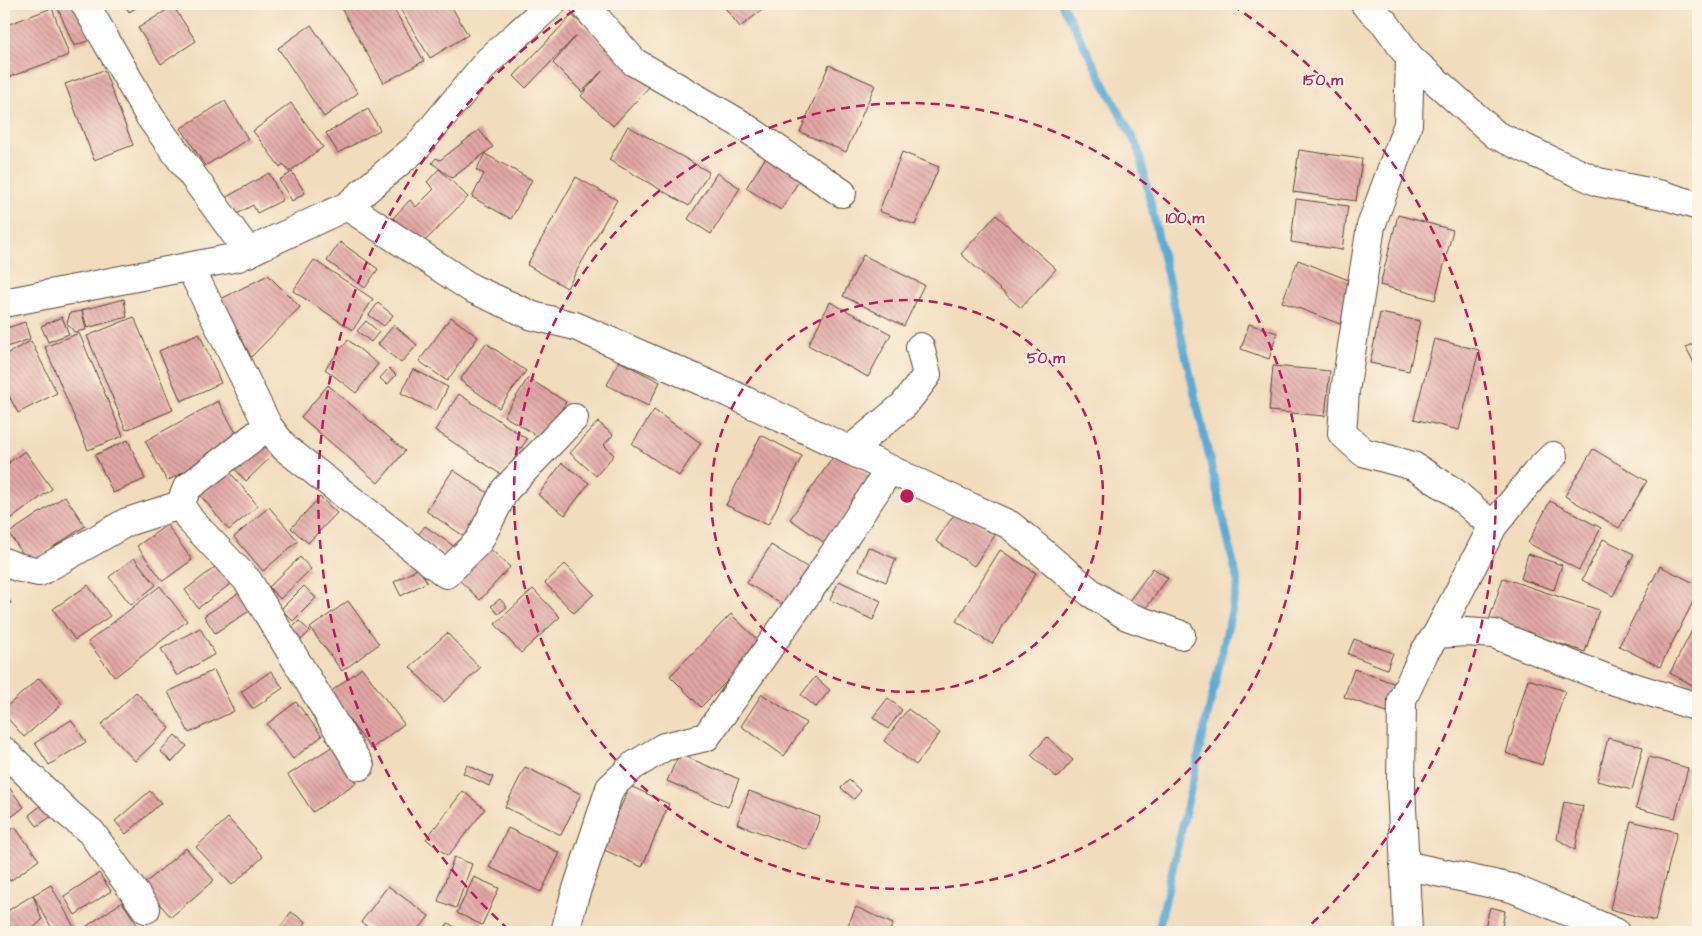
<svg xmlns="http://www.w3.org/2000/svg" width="1702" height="936" viewBox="0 0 1702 936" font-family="'Architects Daughter',sans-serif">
  <defs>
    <pattern id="building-back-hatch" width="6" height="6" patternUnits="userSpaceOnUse" patternTransform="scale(1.25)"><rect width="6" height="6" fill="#e2a7a5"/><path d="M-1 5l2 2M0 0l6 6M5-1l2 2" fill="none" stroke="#b88886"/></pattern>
  </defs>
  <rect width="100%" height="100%" fill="#fcf5e5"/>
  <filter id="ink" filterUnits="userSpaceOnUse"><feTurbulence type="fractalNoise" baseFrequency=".02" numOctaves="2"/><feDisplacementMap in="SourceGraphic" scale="10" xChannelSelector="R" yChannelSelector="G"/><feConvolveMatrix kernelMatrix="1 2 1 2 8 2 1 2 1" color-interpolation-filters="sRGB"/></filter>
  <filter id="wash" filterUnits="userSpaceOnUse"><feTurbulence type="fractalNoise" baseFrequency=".0096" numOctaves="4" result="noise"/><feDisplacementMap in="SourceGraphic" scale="20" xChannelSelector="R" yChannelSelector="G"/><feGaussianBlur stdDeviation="1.12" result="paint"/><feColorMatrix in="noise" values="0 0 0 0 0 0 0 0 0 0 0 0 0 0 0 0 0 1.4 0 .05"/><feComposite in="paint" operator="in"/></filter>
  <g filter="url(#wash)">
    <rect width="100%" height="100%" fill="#f1dcbb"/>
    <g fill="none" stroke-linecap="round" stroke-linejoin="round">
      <!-- stream -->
      <path stroke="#5cabd6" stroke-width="8" d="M 1062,4 L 1138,148 L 1238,583 L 1158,932"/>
    </g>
    <g id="blocks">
      <!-- building -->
      <path fill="url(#building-back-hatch)" d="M 56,4 L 75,4 L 90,40 L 74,46 Z
        M 125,4 L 143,4 L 129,12 Z
        M 349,4 L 391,4 L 424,61 L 384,83 L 341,8 Z
        M 397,4 L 450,4 L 468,35 L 430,58 Z
        M 722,4 L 770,4 L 740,27 Z
        M 173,6 L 196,41 L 161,64 L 138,28 Z
        M 52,8 L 69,55 L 4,79 L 4,26 Z
        M 572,15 L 650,86 L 613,126 L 581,96 L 603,70 L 582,92 L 553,63 L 576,36 L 526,88 L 514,76 Z
        M 311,25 L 358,93 L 324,117 L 278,48 Z
        M 829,65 L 875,85 L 846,152 L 800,132 Z
        M 104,70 L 133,145 L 94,160 L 65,84 Z
        M 225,101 L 248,139 L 205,166 L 181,128 Z
        M 291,103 L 323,147 L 289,172 L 283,164 L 280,167 L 253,131 Z
        M 368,109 L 380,130 L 338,153 L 326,133 Z
        M 628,126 L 709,172 L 689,206 L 609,160 Z
        M 479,130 L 493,147 L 452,178 L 432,163 L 436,158 L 440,160 Z
        M 1299,150 L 1362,159 L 1356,201 L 1293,192 Z
        M 902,152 L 939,167 L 915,225 L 879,211 Z
        M 485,154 L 532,180 L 511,219 L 472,197 L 484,174 L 476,170 Z
        M 768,154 L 802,176 L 781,210 L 746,188 Z
        M 439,169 L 468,197 L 421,245 L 393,218 L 410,200 L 416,207 L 434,189 L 427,182 Z
        M 292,172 L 305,193 L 292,201 L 279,180 Z
        M 269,173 L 283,200 L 257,213 L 253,205 L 235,215 L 225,198 Z
        M 717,173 L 740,188 L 711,234 L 688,219 Z
        M 576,177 L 617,200 L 567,288 L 527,265 Z
        M 1296,199 L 1348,206 L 1342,250 L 1291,242 Z
        M 996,215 L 1056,269 L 1021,308 L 961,254 Z
        M 1398,215 L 1453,230 L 1435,300 L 1380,285 Z
        M 340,242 L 378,269 L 365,288 L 327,261 Z
        M 863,255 L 924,285 L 904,326 L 843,296 Z
        M 314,260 L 373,299 L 353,330 L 293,291 Z
        M 1298,260 L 1356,283 L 1340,324 L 1282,302 Z
        M 268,275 L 300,307 L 251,357 L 221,299 Z
        M 124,299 L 127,317 L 87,328 L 82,310 Z
        M 830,302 L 891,334 L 868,377 L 808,345 Z
        M 378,303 L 393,315 L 384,326 L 369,315 Z
        M 82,311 L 86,330 L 74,332 L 67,323 L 70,313 Z
        M 1380,313 L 1420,321 L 1409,371 L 1370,363 Z
        M 62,317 L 69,334 L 48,342 L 41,326 Z
        M 134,317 L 173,410 L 126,430 L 87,336 Z
        M 451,317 L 478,337 L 447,381 L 419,361 Z
        M 366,321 L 379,332 L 371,342 L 357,331 Z
        M 25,322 L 30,339 L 4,348 L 4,329 Z
        M 1249,324 L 1277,333 L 1269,359 L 1241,349 Z
        M 394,325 L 417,345 L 401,363 L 378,344 Z
        M 79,333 L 123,436 L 88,450 L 45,347 Z
        M 199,333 L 221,383 L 181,401 L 159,351 Z
        M 1434,339 L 1479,350 L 1459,430 L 1414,419 Z
        M 348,340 L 378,364 L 356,393 L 325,369 Z
        M 31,341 L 57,393 L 18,413 L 4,386 L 4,355 Z
        M 1698,341 L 1698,366 L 1696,367 L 1686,347 Z
        M 486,343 L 526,371 L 499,408 L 460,380 Z
        M 619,361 L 660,382 L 648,406 L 607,385 Z
        M 1273,366 L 1330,371 L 1325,416 L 1269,411 Z
        M 389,368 L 396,375 L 387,385 L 380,378 Z
        M 413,369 L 448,387 L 436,411 L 401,393 Z
        M 528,378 L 566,402 L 543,439 L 504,416 Z
        M 328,385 L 405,451 L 378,483 L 301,417 Z
        M 459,394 L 527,439 L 503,476 L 435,430 Z
        M 218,401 L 240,440 L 167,481 L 145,441 Z
        M 654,410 L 701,443 L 679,476 L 632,444 Z
        M 598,422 L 613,435 L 604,445 L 614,455 L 596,476 L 570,453 Z
        M 761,435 L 802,456 L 768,525 L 726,505 Z
        M 262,438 L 275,453 L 246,481 L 232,466 Z
        M 128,440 L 145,479 L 113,493 L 95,455 Z
        M 1593,449 L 1647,481 L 1619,528 L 1565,496 Z
        M 25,451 L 52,489 L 4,524 L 4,466 Z
        M 836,453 L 872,477 L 826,544 L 790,519 Z
        M 562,463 L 589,483 L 565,515 L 538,495 Z
        M 453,470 L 494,497 L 467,538 L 426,511 Z
        M 229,471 L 258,506 L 229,530 L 200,495 Z
        M 65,496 L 85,526 L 29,563 L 9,533 Z
        M 320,497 L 337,513 L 308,543 L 291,528 Z
        M 1550,501 L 1601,528 L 1579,570 L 1528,543 Z
        M 269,507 L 298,541 L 263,571 L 234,537 Z
        M 958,509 L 996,534 L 974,566 L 936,541 Z
        M 167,525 L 192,560 L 163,581 L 137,546 Z
        M 425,526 L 459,550 L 452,560 L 418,535 Z
        M 1603,539 L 1634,554 L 1613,596 L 1582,580 Z
        M 484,543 L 510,567 L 480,600 L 454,575 Z
        M 771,545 L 815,572 L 791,610 L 747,583 Z
        M 868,547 L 896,559 L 886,582 L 859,570 Z
        M 1000,550 L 1036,573 L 992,644 L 956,621 Z
        M 1528,554 L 1562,565 L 1554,590 L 1521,579 Z
        M 300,557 L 311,569 L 280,599 L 269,587 Z
        M 134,558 L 156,585 L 131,605 L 109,577 Z
        M 222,562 L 236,580 L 198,608 L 185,590 Z
        M 565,564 L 594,594 L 574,613 L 545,583 Z
        M 1660,566 L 1698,585 L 1698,592 L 1660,667 L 1619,646 Z
        M 419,568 L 427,582 L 401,596 L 394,582 Z
        M 1153,568 L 1168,578 L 1143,612 L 1129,601 Z
        M 1503,578 L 1599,610 L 1585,652 L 1489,620 Z
        M 839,581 L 881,601 L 873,620 L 830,600 Z
        M 88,585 L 110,616 L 75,640 L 53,609 Z
        M 160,586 L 187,621 L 115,677 L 88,642 Z
        M 304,586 L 316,598 L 293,621 L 281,609 Z
        M 533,589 L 560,617 L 521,653 L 495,624 Z
        M 240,592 L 251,610 L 215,633 L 204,616 Z
        M 4,593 L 11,603 L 4,608 Z
        M 500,599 L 507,607 L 498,614 L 491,606 Z
        M 348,601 L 379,644 L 342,671 L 310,628 Z
        M 731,614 L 763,645 L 701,707 L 670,676 Z
        M 1698,619 L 1698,688 L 1670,673 Z
        M 299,621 L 310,631 L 299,642 L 288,632 Z
        M 200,628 L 215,654 L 177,676 L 161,649 Z
        M 447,633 L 480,668 L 444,702 L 410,667 Z
        M 1354,639 L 1393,653 L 1387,669 L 1348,654 Z
        M 362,668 L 404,724 L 371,749 L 329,693 Z
        M 1354,669 L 1396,684 L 1387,712 L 1344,697 Z
        M 214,670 L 234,711 L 189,733 L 168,692 Z
        M 271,671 L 283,688 L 253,709 L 241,692 Z
        M 815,677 L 830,690 L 816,707 L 801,695 Z
        M 39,678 L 62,704 L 24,737 L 4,714 L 4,709 Z
        M 1528,679 L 1565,691 L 1542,765 L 1506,753 Z
        M 136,692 L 170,728 L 135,761 L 101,725 Z
        M 762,694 L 806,723 L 784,756 L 741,726 Z
        M 888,698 L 902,710 L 888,729 L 873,717 Z
        M 296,702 L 322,736 L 293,759 L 267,724 Z
        M 908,709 L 940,733 L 916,765 L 884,741 Z
        M 71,720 L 86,742 L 49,765 L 35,743 Z
        M 175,735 L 187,746 L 172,762 L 160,751 Z
        M 1047,737 L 1073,760 L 1057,778 L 1031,755 Z
        M 1608,738 L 1643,747 L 1632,790 L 1597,781 Z
        M 333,746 L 357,782 L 313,812 L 288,775 Z
        M 679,754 L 739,779 L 728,807 L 667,781 Z
        M 1649,757 L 1688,768 L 1675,818 L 1636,808 Z
        M 467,765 L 493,777 L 489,786 L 463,773 Z
        M 525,767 L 581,794 L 561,835 L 505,807 Z
        M 849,780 L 861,791 L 854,799 L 841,788 Z
        M 4,781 L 24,807 L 4,823 Z
        M 630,786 L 669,804 L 642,867 L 602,849 Z
        M 150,791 L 161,803 L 126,834 L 115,821 Z
        M 463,791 L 485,809 L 448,856 L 426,839 Z
        M 749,791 L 820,817 L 808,850 L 737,824 Z
        M 1564,802 L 1583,806 L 1575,850 L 1557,839 Z
        M 43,804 L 52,816 L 37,826 L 29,815 Z
        M 228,818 L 263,857 L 232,885 L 196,847 Z
        M 1631,821 L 1677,832 L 1655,921 L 1610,909 Z
        M 15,827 L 39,860 L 10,881 L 4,873 L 4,835 Z
        M 508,828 L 560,853 L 541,892 L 489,867 Z
        M 186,848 L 214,880 L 171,917 L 143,885 Z
        M 454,857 L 472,864 L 456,908 L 438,901 Z
        M 99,873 L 111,891 L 75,915 L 64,896 Z
        M 474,877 L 499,888 L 482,925 L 457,913 Z
        M 51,885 L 75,929 L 78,932 L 54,932 L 33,895 Z
        M 388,886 L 429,916 L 417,932 L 375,932 L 361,922 Z
        M 33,895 L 42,920 L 29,932 L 7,932 L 4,928 L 4,913 Z
        M 122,902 L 142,932 L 87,932 L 84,928 Z
        M 856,907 L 893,924 L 889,932 L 845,932 Z
        M 1490,907 L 1505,911 L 1501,932 L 1484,932 Z
        M 291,912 L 306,922 L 299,932 L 277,932 Z
        M 448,923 L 463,932 L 442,932 Z"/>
    </g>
  </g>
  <g filter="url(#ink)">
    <use href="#blocks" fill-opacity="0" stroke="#564536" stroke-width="1"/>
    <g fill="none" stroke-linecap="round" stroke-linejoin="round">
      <defs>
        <path id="street" d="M 85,4 L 150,117 L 249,253
          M 584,4 L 634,62 L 739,123 L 842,193
          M 1365,4 L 1385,23 L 1410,58 L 1496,135 L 1598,182 L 1663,195 L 1698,206
          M 1410,58 L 1408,124 L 1371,226 L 1345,391 L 1342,433 L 1363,452 L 1413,466 L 1454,492 L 1493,526
          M 347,206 L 471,288 L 533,316 L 575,326 L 729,393 L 946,496 L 1010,525 L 1091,593 L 1127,616 L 1181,635
          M 190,267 L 268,426 L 285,448 L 446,574 L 479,541 L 505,490 L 574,418
          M 4,303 L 238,257 L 347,206 L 417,147 L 488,61 L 551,4
          M 268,426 L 187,488 L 180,505 L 191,521 L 248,581 L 360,766
          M 850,450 L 904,405 L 927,375 L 920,347
          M 4,562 L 17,567 L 39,572 L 127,522 L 180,505
          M 1437,634 L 1466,632 L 1494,634 L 1608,679 L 1698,707
          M 4,751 L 69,814 L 91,832 L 146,909
          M 1404,865 L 1512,888 L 1615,932
          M 565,932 L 574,898 L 610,788 L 633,766 L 664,747 L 706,737 L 818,578 L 890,469
          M 1408,932 L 1401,787 L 1402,700 L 1425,651 L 1437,634 L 1493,526 L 1536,473 L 1553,456"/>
      </defs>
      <!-- street casing -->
      <use href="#street" stroke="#564536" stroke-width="30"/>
      <!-- street -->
      <use href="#street" stroke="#fff" stroke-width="28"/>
    </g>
  </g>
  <!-- distance rings -->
  <g fill="none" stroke="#c2185b" stroke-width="2.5" stroke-dasharray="9 6">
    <circle cx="907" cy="496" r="196"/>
    <circle cx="907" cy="496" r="393"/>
    <path d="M509 930A589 589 0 0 1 582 5M1232 5A589 589 0 0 1 1305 930"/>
  </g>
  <circle cx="907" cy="496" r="8" fill="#c2185b" stroke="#fcf5e5" stroke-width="2.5"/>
  <g font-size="15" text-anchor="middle" font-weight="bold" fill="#c2185b" stroke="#fcf5e5" stroke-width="4" stroke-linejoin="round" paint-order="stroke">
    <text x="1323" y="85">150 m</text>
    <text x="1185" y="223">100 m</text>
    <text x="1046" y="363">50 m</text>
  </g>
  <!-- margin -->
  <rect width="1702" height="936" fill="none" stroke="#fcf5e5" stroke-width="20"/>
</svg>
